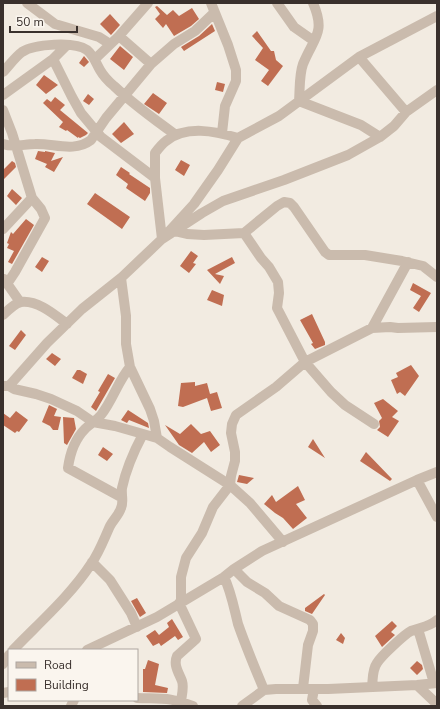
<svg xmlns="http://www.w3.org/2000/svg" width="440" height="709" viewBox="0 0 440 709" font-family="'Nunito Sans',sans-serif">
  <rect width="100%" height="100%" fill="#f2ebe1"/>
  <!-- building -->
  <path fill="#c06e52" d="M 157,6 L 167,15 L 173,10 L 179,16 L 192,8 L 199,19 L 191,26 L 174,36 L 166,24 L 163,28 L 155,19 L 160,14 L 155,7 Z
    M 110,14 L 120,25 L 111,35 L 100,24 Z
    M 212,24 L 215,31 L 184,51 L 181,47 L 199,36 Z
    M 257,31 L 271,51 L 274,51 L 276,60 L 283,66 L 268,86 L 261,81 L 269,70 L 255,60 L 263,48 L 252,36 Z
    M 120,46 L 133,57 L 124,70 L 110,59 Z
    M 84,56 L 89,62 L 84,67 L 79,63 Z
    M 44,75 L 58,85 L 46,94 L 36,85 Z
    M 217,82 L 225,84 L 223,92 L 215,90 Z
    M 153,93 L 167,103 L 159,114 L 144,104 Z
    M 88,94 L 94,99 L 89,105 L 83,101 Z
    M 55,97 L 65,105 L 60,110 L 88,133 L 86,135 L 80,138 L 78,137 L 78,138 L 67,130 L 66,131 L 59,127 L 63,122 L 43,103 L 47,99 L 51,102 Z
    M 124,122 L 134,134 L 121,143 L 112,134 Z
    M 38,151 L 45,152 L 45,151 L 55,153 L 51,161 L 63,157 L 54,172 L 45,167 L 47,164 L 35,159 Z
    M 181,160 L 190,165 L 184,176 L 175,170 Z
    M 12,161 L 15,163 L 16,167 L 3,180 L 3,170 Z
    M 121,167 L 130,173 L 129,174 L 150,188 L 150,193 L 145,201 L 126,188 L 128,184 L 116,175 Z
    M 12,189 L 22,198 L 16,205 L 7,196 Z
    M 95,193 L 130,217 L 122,229 L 87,204 Z
    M 26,219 L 34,225 L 12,264 L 8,262 L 14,251 L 7,248 L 9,244 L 7,243 L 11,232 L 13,234 Z
    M 191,251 L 198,256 L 193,263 L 196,264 L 189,273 L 180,266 Z
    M 42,257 L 49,261 L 42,272 L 35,267 Z
    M 232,257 L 235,263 L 215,274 L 224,276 L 220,284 L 207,270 Z
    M 413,283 L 431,293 L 419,312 L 413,308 L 421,296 L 410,290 Z
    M 212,290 L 224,295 L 222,306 L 207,300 Z
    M 312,314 L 325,342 L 325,345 L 315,349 L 311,344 L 313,343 L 300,320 Z
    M 21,330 L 26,335 L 15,350 L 9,346 Z
    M 52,353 L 61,359 L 55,366 L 46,359 Z
    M 411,365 L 419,376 L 405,396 L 400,392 L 397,394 L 391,380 L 398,377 L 396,373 Z
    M 77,370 L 80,370 L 87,374 L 83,384 L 72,378 Z
    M 108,374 L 115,378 L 96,411 L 91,407 L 100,392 L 98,391 Z
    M 195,382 L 195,386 L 207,383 L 210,394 L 217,392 L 222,408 L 211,411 L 207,398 L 183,407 L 178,406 L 181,383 Z
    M 383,399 L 398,411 L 392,417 L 399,421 L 388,437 L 377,430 L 380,427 L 379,421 L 382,418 L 374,403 Z
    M 49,405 L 57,409 L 54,416 L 61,417 L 58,430 L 53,430 L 50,426 L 42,422 Z
    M 128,410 L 148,423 L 149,428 L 129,420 L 127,423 L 121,420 Z
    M 16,411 L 28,420 L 19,432 L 17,431 L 15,433 L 3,425 L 3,413 L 10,418 Z
    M 63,417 L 74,418 L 76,429 L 67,445 L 64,443 Z
    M 191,424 L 201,434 L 210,431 L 220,445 L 211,452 L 204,442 L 192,453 L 179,445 L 165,425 L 180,434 Z
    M 313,439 L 325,458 L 308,447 Z
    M 103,447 L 113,454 L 107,461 L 98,455 Z
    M 366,452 L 392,479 L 390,481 L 360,461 Z
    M 239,475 L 254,478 L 247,484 L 237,482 Z
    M 298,486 L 305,500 L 296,504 L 307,518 L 293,529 L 283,518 L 275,513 L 264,504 L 272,495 L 276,502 Z
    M 324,594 L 325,595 L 312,614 L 305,611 L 305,608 Z
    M 137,598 L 146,613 L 140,617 L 131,601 Z
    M 172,619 L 183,637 L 178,640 L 175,636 L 161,646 L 159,643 L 153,646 L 146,636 L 155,630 L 159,635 L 169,627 L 167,623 Z
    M 392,621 L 397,626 L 391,632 L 395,635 L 382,647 L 375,636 Z
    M 341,633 L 345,638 L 343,644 L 336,640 Z
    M 148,660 L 159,664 L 155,685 L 168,688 L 167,693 L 143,692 L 143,669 L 145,669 Z
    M 417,661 L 422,665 L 423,669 L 417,675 L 410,668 Z"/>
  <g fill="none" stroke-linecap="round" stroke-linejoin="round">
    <!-- minor -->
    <path stroke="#cabbad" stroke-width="10" d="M 27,3 L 55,24 L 99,37 L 110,44
      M 211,3 L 228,45 L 236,70 L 236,81 L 225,106 L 222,133
      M 277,3 L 294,27 L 314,41
      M 313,3 C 326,33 314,37 303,64 C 299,75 300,89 299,101 L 361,125 L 380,137
      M 119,36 L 151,64
      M 359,57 L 406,112 L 437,90
      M 53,59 L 72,97 L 81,113 L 101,137 L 155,178
      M 95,59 L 119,36 L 148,3
      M 3,72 C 9,66 15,57 22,52 C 34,44 75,41 87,50 C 94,56 96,63 100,70 C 104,77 108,81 114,86 C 133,104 155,120 176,135
      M 3,95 L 53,59 L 67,45
      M 3,110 L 12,133 L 32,198 L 41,209 L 45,218 L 15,272 L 7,284
      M 238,138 C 215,131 186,125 166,141 C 162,144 158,149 155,153 L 155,178 L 162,239 L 202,213 L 223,201 L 284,180 L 348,155 L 380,137 L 394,126 L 406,112
      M 3,144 C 14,148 24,144 35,144 C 53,143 74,153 91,140 L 106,118 L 151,64 L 174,44 L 195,31 L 214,13
      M 3,229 L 32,198
      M 174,231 L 187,234 L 204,235 L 244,233 L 277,206 L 284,202 L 290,203 L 294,207 L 325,252 L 329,255 L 365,255 L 402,261 L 423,266 L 437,277
      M 244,233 L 261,258 L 269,267 L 278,282 L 279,293 L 277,308 L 305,362 L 331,392 L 345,405 L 374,424
      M 121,278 L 126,316 L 126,344 L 130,367 L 150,409 L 154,421 L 157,438
      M 4,279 L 20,302
      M 3,315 C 7,311 16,303 21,302 C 38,300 55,315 67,324
      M 372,328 L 408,262
      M 3,386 L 9,386 L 47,343 L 82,309 L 121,278 L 162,239 L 194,204 L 218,170 L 238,138 L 279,116 L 359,57 L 437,16
      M 9,386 L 14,389 L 36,394 L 51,399 L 77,411 L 93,422 L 115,426 L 143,434
      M 417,480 L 437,517
      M 121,497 L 68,468 C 70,453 75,439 85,429 C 90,424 97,420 101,415 C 113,400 118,381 130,367
      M 92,562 L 110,580 L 131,613 L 137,627
      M 234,569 L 247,582 L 265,593 L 279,606 L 310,620 L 313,624 L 313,631 L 308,645 L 303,688
      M 224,577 C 231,591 234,608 238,624 C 246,647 255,668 264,690
      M 181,602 L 181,577 L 186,558 L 202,533 L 213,507 L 230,485 L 231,476 L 235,461 L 235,452 L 231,433 L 232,424 L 236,415 L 276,387 L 305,362 L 372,328 L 390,327 L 398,328 L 437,327
      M 179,603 L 196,639 L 177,656 C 173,665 179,673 182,681 C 184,687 182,695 181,701
      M 418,629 L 434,683
      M 13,650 C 39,623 71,595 91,564 C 99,553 104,539 110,526 C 113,520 119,515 121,508 C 124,502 121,495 122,488 C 126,469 134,451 143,434 L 157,438 L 170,447 L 230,485 L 250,503 L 283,542
      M 87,650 L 157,617 L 224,577 L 234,569 L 262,551 L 417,480 L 437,472
      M 3,664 L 9,655
      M 417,685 L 437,704
      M 372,687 C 373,679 372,670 377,663 C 381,656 405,634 411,631 C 421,627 429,627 437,620
      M 314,689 L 312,700 L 317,706
      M 3,693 L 9,692
      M 137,698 C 159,699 172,697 193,706
      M 71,706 L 74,700
      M 242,706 L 264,690 L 276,689 L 328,689 L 417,685 L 437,683"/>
  </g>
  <!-- border -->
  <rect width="440" height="709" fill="none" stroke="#39302c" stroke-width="8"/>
  <!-- legend -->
  <rect x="8" y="649" width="130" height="52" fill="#faf5ee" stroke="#ada6a0"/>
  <rect x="16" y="662" width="20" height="6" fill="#cabbad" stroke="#ada6a0"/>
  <text x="44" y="669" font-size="12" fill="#39302c">Road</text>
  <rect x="16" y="679" width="20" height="12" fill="#c06e52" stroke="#ada6a0"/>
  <text x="44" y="689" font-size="12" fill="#39302c">Building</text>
  <!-- scale -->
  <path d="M10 26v6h67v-6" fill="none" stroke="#39302c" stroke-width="2"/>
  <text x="16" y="26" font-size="12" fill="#39302c" stroke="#faf5ee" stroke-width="3" paint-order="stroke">50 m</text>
</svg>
